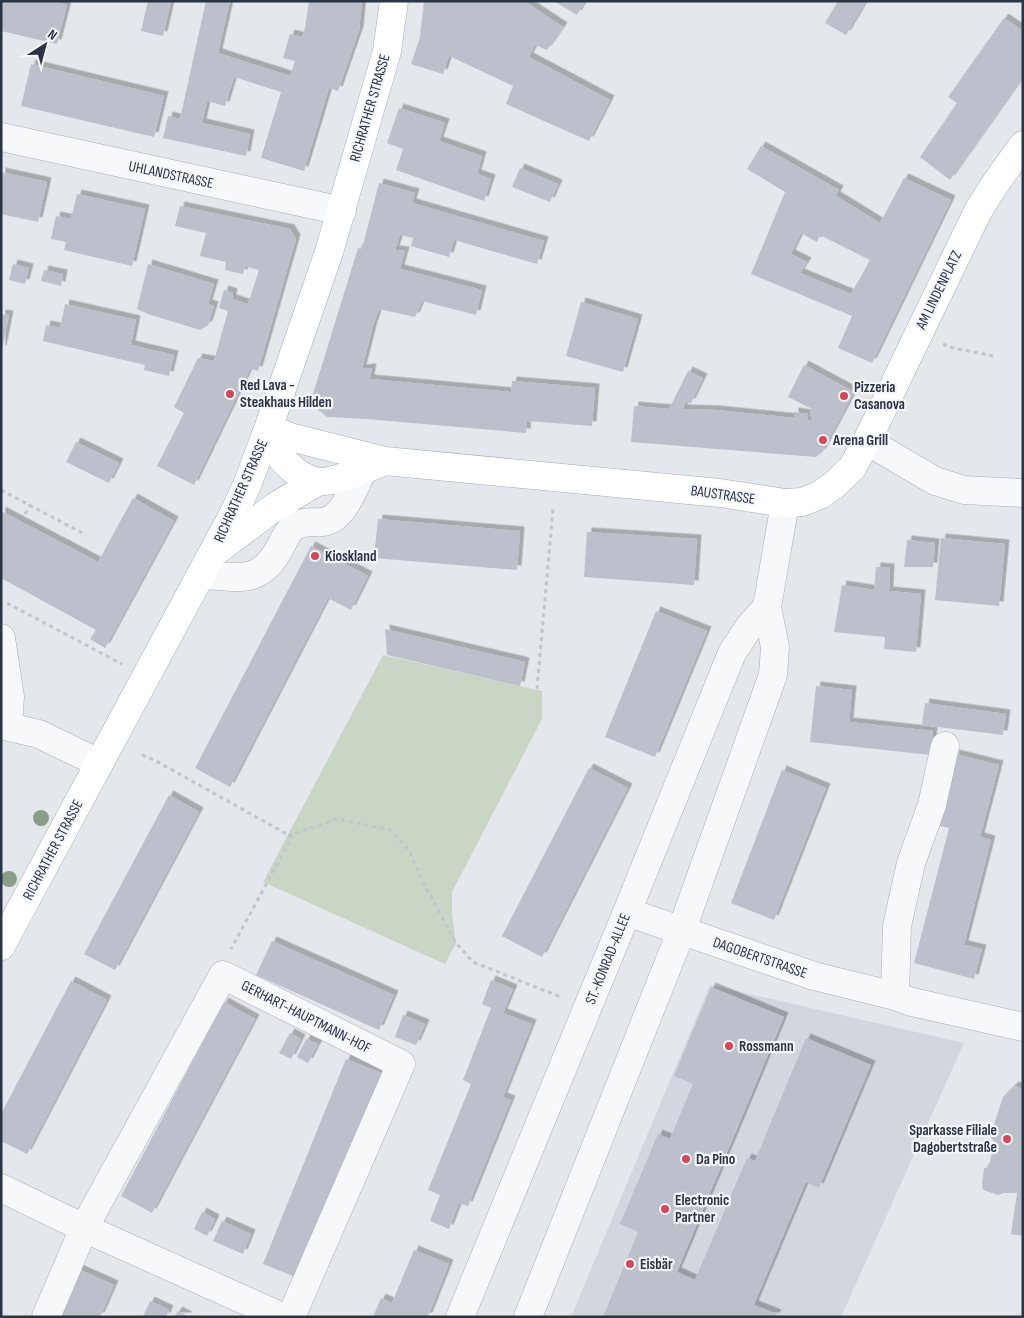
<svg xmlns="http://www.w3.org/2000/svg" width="1024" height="1318" viewBox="0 0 1024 1318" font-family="'Sofia Sans Condensed',sans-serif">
  <defs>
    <filter id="shadow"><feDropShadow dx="4.5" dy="-4.5" stdDeviation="0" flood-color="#0004"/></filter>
  </defs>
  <rect width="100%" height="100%" fill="#e4e7ec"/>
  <!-- built -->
  <path fill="#d2d6de" d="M 710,985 L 964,1043 L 841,1317 L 571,1317 Z"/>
  <!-- green -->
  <path fill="#c9d6c5" d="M 383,655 L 542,691 L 542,719 L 452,892 L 452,915 L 456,943 L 445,964 L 263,882 Z"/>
  <!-- building -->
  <path fill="#bbc0ca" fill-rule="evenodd" filter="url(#shadow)" d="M 1,1 L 52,1 L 67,5 L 57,44 L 1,31 Z
    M 148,1 L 171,1 L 163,36 L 141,31 Z
    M 206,1 L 230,1 L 218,53 L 290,76 L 295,61 L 283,58 L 290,34 L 302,37 L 305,28 L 309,1 L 362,1 L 359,31 L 338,91 L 329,88 L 304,171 L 261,158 L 281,92 L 234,77 L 225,106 L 207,101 L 202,123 L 250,134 L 246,156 L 163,138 L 168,116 L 180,119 Z
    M 424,1 L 524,1 L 563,27 L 547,50 L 535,45 L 529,57 L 610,100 L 589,141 L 506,104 L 513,86 L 449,56 L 443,74 L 411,64 L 420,37 Z
    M 554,1 L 585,1 L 577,15 Z
    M 838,1 L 866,1 L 846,35 L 825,23 Z
    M 1004,18 L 1023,31 L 1023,77 L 950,180 L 920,157 L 957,103 L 948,97 Z
    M 31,64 L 164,96 L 154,137 L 21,106 Z
    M 399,108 L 445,123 L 439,141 L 482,156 L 477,174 L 491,179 L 484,201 L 396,170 L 403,149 L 387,143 Z
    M 761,146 L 839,190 L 836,196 L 880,223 L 904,178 L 951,200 L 872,363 L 838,348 L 852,316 L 751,274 L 785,192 L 747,169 ZM 801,233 L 817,242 L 820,235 L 870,260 L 851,294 L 800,273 L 807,262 L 791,254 Z
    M 520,168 L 558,184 L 550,202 L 512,187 Z
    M 1,172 L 47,182 L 38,222 L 1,214 Z
    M 379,183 L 415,193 L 412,203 L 544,241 L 537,264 L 454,240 L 449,257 L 411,246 L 413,238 L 400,235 L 395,250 L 405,251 L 400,269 L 482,290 L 476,315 L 422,301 L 415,317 L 379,309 L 373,326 L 362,369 L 372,368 L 370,379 L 511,392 L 512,381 L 595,388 L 592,426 L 527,421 L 526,433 L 366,419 L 327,417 L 316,408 L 313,394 L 358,248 L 362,249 Z
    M 77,194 L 145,209 L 132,266 L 64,250 L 66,242 L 51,239 L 56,216 L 71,219 Z
    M 180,206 L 290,229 L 296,239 L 258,371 L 250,369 L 194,485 L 157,466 L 184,413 L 174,407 L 198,358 L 214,361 L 228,311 L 219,308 L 224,290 L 233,293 L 232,299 L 248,304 L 259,270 L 245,266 L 243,274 L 225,270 L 226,262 L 200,256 L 206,233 L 175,226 Z
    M 13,264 L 29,268 L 25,284 L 9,280 Z
    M 148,264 L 214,284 L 208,304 L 214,306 L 208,325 L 200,330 L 148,314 L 137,309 Z
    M 44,270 L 63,274 L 61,286 L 41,281 Z
    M 581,302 L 638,319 L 623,372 L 566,356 Z
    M 65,304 L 136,320 L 131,345 L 174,355 L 169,376 L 144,370 L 145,365 L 43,341 L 46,325 L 60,328 Z
    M 1,314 L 9,315 L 2,350 L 1,350 Z
    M 804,365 L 854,392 L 822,452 L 816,457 L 631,442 L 634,406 L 669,409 L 688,371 L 703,378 L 691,403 L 685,403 L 683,409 L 716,410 L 794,418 L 794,412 L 808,414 L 807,420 L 813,421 L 810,413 L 812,409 L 788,397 Z
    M 76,442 L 119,463 L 109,483 L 66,462 Z
    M 133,498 L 174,521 L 105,648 L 90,639 L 96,630 L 1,578 L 1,511 L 98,562 Z
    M 378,519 L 520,531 L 517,570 L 374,558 Z
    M 587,532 L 697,539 L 694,585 L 584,577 Z
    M 941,538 L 1005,544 L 999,606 L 935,600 Z
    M 907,540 L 935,543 L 933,567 L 904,567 Z
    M 311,546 L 368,576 L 351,610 L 328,598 L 230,787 L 195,768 Z
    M 876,567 L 890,568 L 889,591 L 921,594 L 916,652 L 884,649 L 885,637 L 834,632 L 842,585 L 874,590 Z
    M 656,611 L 707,631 L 655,757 L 605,737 Z
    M 385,629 L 525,662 L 520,686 L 387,655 Z
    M 816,686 L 852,690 L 849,722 L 933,731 L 931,755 L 810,742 Z
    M 925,703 L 1006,714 L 1003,735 L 922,725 Z
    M 955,754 L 999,765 L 980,837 L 991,840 L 964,945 L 982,949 L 974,979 L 914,963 L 949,828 L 936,825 Z
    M 589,768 L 628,788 L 542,957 L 502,936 Z
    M 782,770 L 826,788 L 774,920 L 731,903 Z
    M 169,795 L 199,812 L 115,970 L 84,954 Z
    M 272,941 L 394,995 L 379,1030 L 256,975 Z
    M 491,980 L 513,989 L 503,1013 L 532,1024 L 503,1097 L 511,1100 L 468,1206 L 459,1203 L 449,1229 L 430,1221 L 440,1195 L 428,1190 L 471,1084 L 463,1080 L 491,1008 L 482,1004 Z
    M 71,981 L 107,1000 L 27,1154 L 1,1141 L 1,1114 Z
    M 711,987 L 784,1017 L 677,1272 L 695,1280 L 747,1158 L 755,1161 L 806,1038 L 871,1065 L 819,1188 L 806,1182 L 754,1305 L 777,1314 L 775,1317 L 603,1317 L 638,1232 L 620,1224 L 658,1134 L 670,1139 L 693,1084 L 674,1076 Z
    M 224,1002 L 255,1019 L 152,1213 L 121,1196 Z
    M 403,1015 L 425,1024 L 416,1045 L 395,1037 Z
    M 290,1033 L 301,1039 L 291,1059 L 279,1053 Z
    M 306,1039 L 318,1044 L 308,1063 L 297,1057 Z
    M 346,1059 L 381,1073 L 298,1278 L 263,1264 Z
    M 1014,1086 L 1023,1089 L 1023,1236 L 1011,1234 L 1017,1193 L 1004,1193 L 998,1195 L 983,1190 L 982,1184 L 984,1168 L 989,1167 L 994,1142 L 990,1136 L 1003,1097 Z
    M 202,1212 L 215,1219 L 207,1236 L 194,1229 Z
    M 222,1221 L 251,1234 L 243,1254 L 213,1241 Z
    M 414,1250 L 449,1264 L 428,1317 L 373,1317 L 381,1298 L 392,1303 Z
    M 78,1269 L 114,1285 L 100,1317 L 58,1317 Z
    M 150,1301 L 169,1310 L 166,1317 L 143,1317 Z
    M 178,1311 L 189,1317 L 174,1317 Z"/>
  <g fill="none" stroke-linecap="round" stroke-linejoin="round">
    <defs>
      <path id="minor" d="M 1,137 L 342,211
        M 867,441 L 935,481 L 964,490 L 1023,493
        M 201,575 C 236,576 258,586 278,551 C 283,543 287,531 295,526 C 303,521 313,523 322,522 C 343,521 354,487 363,470
        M 1,638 L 10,697 L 8,726
        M 1,725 L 39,734 L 99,763
        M 627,912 L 814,976 L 895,996 L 912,1002 L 1023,1027
        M 895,996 L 897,926 L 911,863 L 932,805 L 945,746
        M 1,1188 L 84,1228 L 282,1317
        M 46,1317 L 84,1228 L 223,975 L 401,1064 L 291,1317
        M 460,1317 L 627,912 L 732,653 L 749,627 L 767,607
        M 528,1317 L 681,932 L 773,675 L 775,647 L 767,607 L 785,503"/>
      <path id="major" d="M 268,429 L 290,437 L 385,461 L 720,493 L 785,503 L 802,502 L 820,495 L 834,485 L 852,468 L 867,441 L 978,211 L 995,184 L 1023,145
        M 268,429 C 271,436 273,444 277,451 C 284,464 300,477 315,481 C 330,485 371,467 385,461
        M 219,549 L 276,506 L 317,482
        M 1,946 L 234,513 L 247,485 L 268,429 L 329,252 L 387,51 L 394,1"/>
    </defs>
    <!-- minor casing -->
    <use href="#minor" stroke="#a9aeb7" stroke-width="29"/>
    <!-- major casing -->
    <use href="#major" stroke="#a3abb8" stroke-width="29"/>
    <!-- path -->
    <path stroke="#c2c5cb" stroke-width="3" stroke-dasharray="4 4" stroke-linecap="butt" d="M 943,344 L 949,347 L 993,356
      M 1,490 L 86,535
      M 25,514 L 30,505
      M 7,603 L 122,664
      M 537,689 L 553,509
      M 142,755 L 156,761 L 292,837 L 231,949
      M 288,836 L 337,819 L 390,830 L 408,849 L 425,886 L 456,943 L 473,962 L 563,998"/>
    <!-- minor -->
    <use href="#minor" stroke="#f7f8fa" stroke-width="28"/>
    <!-- major -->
    <use href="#major" stroke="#fff" stroke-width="28"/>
  </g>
  <!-- trees -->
  <g fill="#899d89">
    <circle cx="41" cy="818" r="8"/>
    <circle cx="9" cy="879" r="8"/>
  </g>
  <!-- markers -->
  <g fill="#d1495b" stroke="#f4f6f9" stroke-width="2">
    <circle cx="230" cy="394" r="5"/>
    <circle cx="844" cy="396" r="5"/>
    <circle cx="823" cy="440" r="5"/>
    <circle cx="315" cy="556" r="5"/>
    <circle cx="729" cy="1046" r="5"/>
    <circle cx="1007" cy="1139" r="5"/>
    <circle cx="686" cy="1159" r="5"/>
    <circle cx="665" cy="1209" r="5"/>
    <circle cx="630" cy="1264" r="5"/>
  </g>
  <g text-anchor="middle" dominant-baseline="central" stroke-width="4.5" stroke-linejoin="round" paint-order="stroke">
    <!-- street labels -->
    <g font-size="15" fill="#2b3445" stroke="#f4f6f9">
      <text transform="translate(370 108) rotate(-74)">RICHRATHER STRASSE</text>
      <text transform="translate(171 175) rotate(12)">UHLANDSTRASSE</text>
      <text transform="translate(939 290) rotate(-64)">AM LINDENPLATZ</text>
      <text transform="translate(241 491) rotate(-66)">RICHRATHER STRASSE</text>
      <text transform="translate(723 495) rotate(8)">BAUSTRASSE</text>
      <text transform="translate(53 850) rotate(-62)">RICHRATHER STRASSE</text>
      <text transform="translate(760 958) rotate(19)">DAGOBERTSTRASSE</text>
      <text transform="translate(608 959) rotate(-68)">ST.-KONRAD-ALLEE</text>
      <text transform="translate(306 1017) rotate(27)">GERHART-HAUPTMANN-HOF</text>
    </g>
    <!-- poi labels -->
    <g font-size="15" font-weight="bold" fill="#2b3445" stroke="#f4f6f9" text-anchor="start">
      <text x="240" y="385">Red Lava -<tspan x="240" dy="17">Steakhaus Hilden</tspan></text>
      <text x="854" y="387">Pizzeria<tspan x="854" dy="17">Casanova</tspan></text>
      <text x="833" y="440">Arena Grill</text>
      <text x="325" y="556">Kioskland</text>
      <text x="739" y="1046">Rossmann</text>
      <text x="997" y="1130" text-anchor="end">Sparkasse Filiale<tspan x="997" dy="17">Dagobertstraße</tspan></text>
      <text x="696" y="1159">Da Pino</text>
      <text x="675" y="1200">Electronic<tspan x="675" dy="17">Partner</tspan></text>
      <text x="640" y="1264">Eisbär</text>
    </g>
  </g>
  <!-- border -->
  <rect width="1024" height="1318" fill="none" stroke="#2b3445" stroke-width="5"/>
  <!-- north arrow -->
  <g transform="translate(45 45) rotate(36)" stroke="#f4f6f9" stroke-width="4" paint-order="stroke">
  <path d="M0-4L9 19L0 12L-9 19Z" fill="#2b3445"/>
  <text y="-8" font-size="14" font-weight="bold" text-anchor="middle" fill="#2b3445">N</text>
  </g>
</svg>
